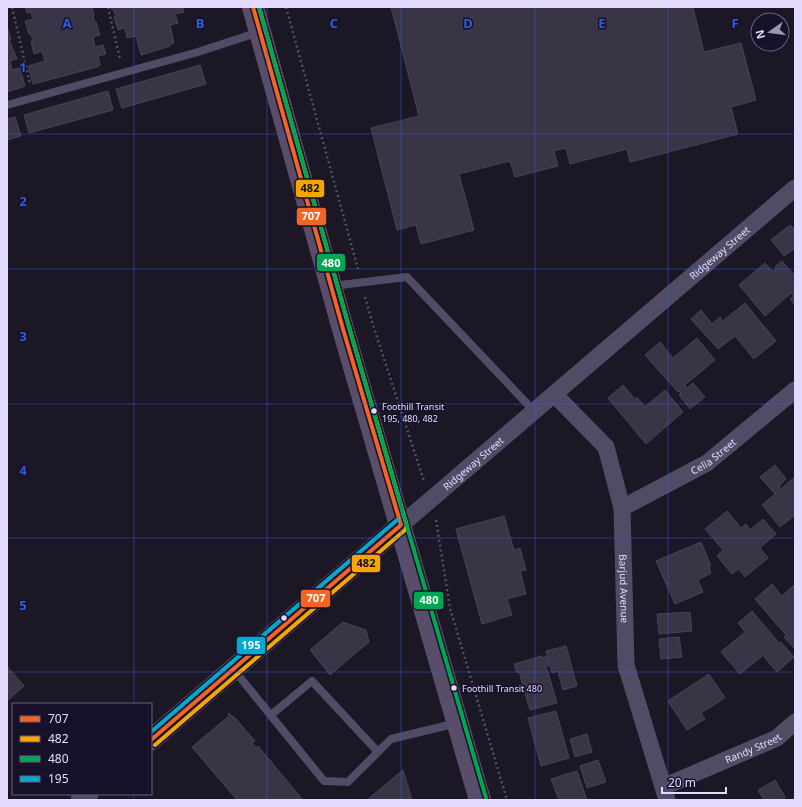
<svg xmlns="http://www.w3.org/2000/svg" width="802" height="807" viewBox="0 0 802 807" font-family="'Noto Sans',sans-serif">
  <rect width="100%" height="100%" fill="#1b1724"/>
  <!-- building -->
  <path fill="#3a3546" stroke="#484257" d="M 25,7 L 92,7 L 94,16 L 93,16 L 95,23 L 96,22 L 100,35 L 93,37 L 95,47 L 103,45 L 106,54 L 98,56 L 100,65 L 97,67 L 33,84 L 28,66 L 45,61 L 42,51 L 34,54 L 31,41 L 33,41 L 31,33 L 29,34 L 25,21 L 33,19 L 31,12 L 27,13 Z
    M 111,7 L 183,7 L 184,12 L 175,14 L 178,23 L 170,25 L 174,43 L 170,45 L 170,46 L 141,55 L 136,36 L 127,38 L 125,28 L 118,30 L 114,17 L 116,17 L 114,10 L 112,10 Z
    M 391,7 L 693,7 L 704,52 L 741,43 L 756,100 L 731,107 L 738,134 L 630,162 L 627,149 L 570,164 L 566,148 L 554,151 L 558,166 L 515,177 L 510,161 L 459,174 L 474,230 L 421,244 L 416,225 L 397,230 L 371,128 L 419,116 Z
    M 7,26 L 11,40 L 9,40 L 17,59 L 10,61 L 12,70 L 20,68 L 25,86 L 7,92 Z
    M 200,65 L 206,84 L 122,108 L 116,89 Z
    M 108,91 L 113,110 L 29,133 L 24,115 Z
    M 15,117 L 21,136 L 7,140 L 7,119 Z
    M 790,225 L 795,230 L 795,248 L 784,256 L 771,240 Z
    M 782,261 L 795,276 L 795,305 L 790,299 L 794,296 L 791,293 L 765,316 L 739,285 L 765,263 L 773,272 L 776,269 L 775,267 Z
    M 745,303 L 776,341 L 754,359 L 735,336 L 718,349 L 691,319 L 701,310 L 712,324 L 720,317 L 723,321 Z
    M 697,338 L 715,360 L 685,385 L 687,388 L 693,383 L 705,397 L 690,409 L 679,395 L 681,393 L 679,391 L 678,392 L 645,355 L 660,342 L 673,358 Z
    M 623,385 L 635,399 L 637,397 L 645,407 L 665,390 L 683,412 L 646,444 L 608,398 Z
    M 775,465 L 786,479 L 779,486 L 781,489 L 795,477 L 795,515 L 780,527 L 762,505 L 775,494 L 760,477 Z
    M 727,511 L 741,528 L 746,524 L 750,530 L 763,519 L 776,534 L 760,548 L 768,558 L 745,577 L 739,569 L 732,574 L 717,556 L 723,550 L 705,529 Z
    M 504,516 L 514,550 L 520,548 L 526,570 L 520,571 L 526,594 L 507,599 L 512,615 L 482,624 L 456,529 Z
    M 701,542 L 711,566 L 709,567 L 711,573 L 698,580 L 703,592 L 675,604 L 656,561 Z
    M 772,584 L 782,596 L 795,584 L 795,649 L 784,637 L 786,635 L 755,599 Z
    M 752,611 L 779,643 L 781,642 L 794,657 L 777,672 L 764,657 L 767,654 L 766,653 L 740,674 L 721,652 L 745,632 L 738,623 Z
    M 690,612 L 692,631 L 659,634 L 657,614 Z
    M 343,622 L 366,630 L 369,642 L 330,675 L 310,650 Z
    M 679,637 L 682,657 L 661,659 L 659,639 Z
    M 566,646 L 577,686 L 563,690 L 558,671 L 552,673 L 546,651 Z
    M 542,656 L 542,658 L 546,656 L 549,666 L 545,667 L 546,669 L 547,669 L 557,703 L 530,710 L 519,672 L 517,673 L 514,664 Z
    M 7,666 L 24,686 L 7,701 Z
    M 709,674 L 725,698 L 701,713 L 705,719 L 687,730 L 668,701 Z
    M 556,711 L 569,758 L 541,766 L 528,718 Z
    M 228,713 L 235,718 L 255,741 L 252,743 L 256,748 L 258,746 L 303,800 L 237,800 L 192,747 L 229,716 Z
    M 587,734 L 592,752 L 575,757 L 570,739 Z
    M 598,760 L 606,782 L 587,788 L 580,766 Z
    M 403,770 L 412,800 L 367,800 Z
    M 577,771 L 587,800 L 559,800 L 551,779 Z
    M 775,780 L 785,797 L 784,798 L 785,800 L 764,800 L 758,790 Z"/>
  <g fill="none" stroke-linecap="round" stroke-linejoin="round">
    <!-- path -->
    <path stroke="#4b5565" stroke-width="2.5" stroke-dasharray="2 3" stroke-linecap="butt" d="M 12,7 L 30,84
      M 108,7 L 120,59
      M 286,7 L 358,269
      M 365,297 L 374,328 L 424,481
      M 436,520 L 450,608 L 507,800"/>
    <!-- service -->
    <path stroke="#514c65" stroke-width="8" d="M 7,105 L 198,52 L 259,32
      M 332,286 L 407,277 L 534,411
      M 234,670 L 324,781 L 348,782 L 391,739 L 457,723
      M 271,715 L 312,681 L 378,752"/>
    <!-- minor -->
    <g stroke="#514c65" stroke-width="17">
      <path id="s1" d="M 554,394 L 606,447 L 622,508 L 626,665 L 667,800"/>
      <path id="s2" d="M 622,508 L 707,463 L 795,390"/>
      <path id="s3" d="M 401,525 L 795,188"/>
      <path id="s4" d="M 663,787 L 777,738 L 795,722"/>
    </g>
    <!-- tertiary -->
    <path stroke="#514c65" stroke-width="21" d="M 151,740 L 401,525
      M 81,800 L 88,794"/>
    <!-- primary -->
    <path stroke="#5a4d69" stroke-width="22" d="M 253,7 L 343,329 L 480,800"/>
    <defs>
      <path id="bus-1" d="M 151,740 L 401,525 L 343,329 L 253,7"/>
      <path id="bus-2" d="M 155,745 L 405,530 L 407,526 L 349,327 L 259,7"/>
      <path id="bus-3" d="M 259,7 L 349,327 L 486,798"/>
      <path id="bus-4" d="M 151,732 L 397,520"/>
    </defs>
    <!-- bus-1 casing -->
    <use href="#bus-1" stroke="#18112a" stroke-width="7"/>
    <!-- bus-2 casing -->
    <use href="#bus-2" stroke="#18112a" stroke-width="7"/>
    <!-- bus-3 casing -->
    <use href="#bus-3" stroke="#18112a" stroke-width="7"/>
    <!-- bus-4 casing -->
    <use href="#bus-4" stroke="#18112a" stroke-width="7"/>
    <!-- bus-1 -->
    <use href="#bus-1" stroke="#f26522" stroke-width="4"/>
    <!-- bus-2 -->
    <use href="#bus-2" stroke="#f7a600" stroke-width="4"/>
    <!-- bus-3 -->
    <use href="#bus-3" stroke="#00a651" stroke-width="4"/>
    <!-- bus-4 -->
    <use href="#bus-4" stroke="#00a9ce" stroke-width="4"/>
  </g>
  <!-- grid -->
  <path fill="none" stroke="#315cdc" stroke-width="1" stroke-opacity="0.55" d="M 134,7 L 134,704M 267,7 L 267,800M 401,7 L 401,800M 535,7 L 535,800M 668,7 L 668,800M 7,134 L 795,134M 7,269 L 795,269M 7,404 L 795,404M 7,538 L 795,538M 7,672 L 795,672M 134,794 L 134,800"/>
  <!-- markers -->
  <g fill="#e3dafe" stroke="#18112a" stroke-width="1.5">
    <circle cx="374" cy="411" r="3.5"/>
    <circle cx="284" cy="618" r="3.5"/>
    <circle cx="454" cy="688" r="3.5"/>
  </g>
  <g text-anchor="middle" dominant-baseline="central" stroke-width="3" stroke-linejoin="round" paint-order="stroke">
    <!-- bus labels -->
    <g font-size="9" fill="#e3dafe" stroke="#18112a" text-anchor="start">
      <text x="382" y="406">Foothill Transit<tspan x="382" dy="12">195, 480, 482</tspan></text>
      <text x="462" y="688">Foothill Transit 480</text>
    </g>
    <!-- street labels -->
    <g font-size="10" fill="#e3dafe" stroke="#18112a">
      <text stroke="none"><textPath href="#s3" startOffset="419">Ridgeway Street</textPath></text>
      <text stroke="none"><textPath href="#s2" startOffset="105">Celia Street</textPath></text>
      <text stroke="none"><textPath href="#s3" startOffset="95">Ridgeway Street</textPath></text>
      <text stroke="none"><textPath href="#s1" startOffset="218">Barjud Avenue</textPath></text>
      <text stroke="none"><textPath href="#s4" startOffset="98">Randy Street</textPath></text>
    </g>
  </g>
  <g font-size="13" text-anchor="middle" font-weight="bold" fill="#315cdc" stroke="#18112a" stroke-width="3" stroke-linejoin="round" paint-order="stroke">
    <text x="67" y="28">A</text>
    <text x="200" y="28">B</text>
    <text x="334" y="28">C</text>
    <text x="468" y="28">D</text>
    <text x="602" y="28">E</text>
    <text x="735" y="28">F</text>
    <text x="23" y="72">1</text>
    <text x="23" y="206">2</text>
    <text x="23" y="341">3</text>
    <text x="23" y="475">4</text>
    <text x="23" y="610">5</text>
  </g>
  <g stroke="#18112a" stroke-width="1.5">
    <rect x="295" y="179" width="30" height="19" rx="4" fill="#f7a600"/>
    <rect x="296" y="207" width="31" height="19" rx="4" fill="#f26522"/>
    <rect x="316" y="253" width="30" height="19" rx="4" fill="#00a651"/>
    <rect x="351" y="554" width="30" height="19" rx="4" fill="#f7a600"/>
    <rect x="300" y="589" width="31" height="19" rx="4" fill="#f26522"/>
    <rect x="413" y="591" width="31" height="19" rx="4" fill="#00a651"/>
    <rect x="236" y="636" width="30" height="19" rx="4" fill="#00a9ce"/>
  </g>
  <g font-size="11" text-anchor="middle" font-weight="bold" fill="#fff">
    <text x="311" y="220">707</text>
    <text x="331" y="267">480</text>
    <text x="316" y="602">707</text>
    <text x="429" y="604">480</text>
    <text x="251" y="649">195</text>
  </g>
  <g font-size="11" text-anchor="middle" font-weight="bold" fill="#111">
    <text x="310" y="192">482</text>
    <text x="366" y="567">482</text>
  </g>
  <!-- border -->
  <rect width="802" height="807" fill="none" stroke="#e3dafe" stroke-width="16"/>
  <!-- legend -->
  <rect x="12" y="703" width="140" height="92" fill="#18112a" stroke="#69617f"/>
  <rect x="20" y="716" width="20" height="6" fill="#f26522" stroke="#69617f"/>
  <text x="48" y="723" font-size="12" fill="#e3dafe">707</text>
  <rect x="20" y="736" width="20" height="6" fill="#f7a600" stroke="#69617f"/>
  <text x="48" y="743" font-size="12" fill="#e3dafe">482</text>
  <rect x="20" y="756" width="20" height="6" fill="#00a651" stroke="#69617f"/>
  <text x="48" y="763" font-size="12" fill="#e3dafe">480</text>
  <rect x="20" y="776" width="20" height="6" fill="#00a9ce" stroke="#69617f"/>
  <text x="48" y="783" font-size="12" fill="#e3dafe">195</text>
  <!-- north arrow -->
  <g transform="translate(770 32) rotate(256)"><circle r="19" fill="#18112a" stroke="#69617f"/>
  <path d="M0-3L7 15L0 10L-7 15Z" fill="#9d96b2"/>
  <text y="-6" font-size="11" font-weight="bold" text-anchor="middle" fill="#e3dafe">N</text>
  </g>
  <!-- scale -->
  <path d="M662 787v6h64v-6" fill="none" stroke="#e3dafe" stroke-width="2"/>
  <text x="668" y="787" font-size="12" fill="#e3dafe" stroke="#18112a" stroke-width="3" paint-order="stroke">20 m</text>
</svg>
